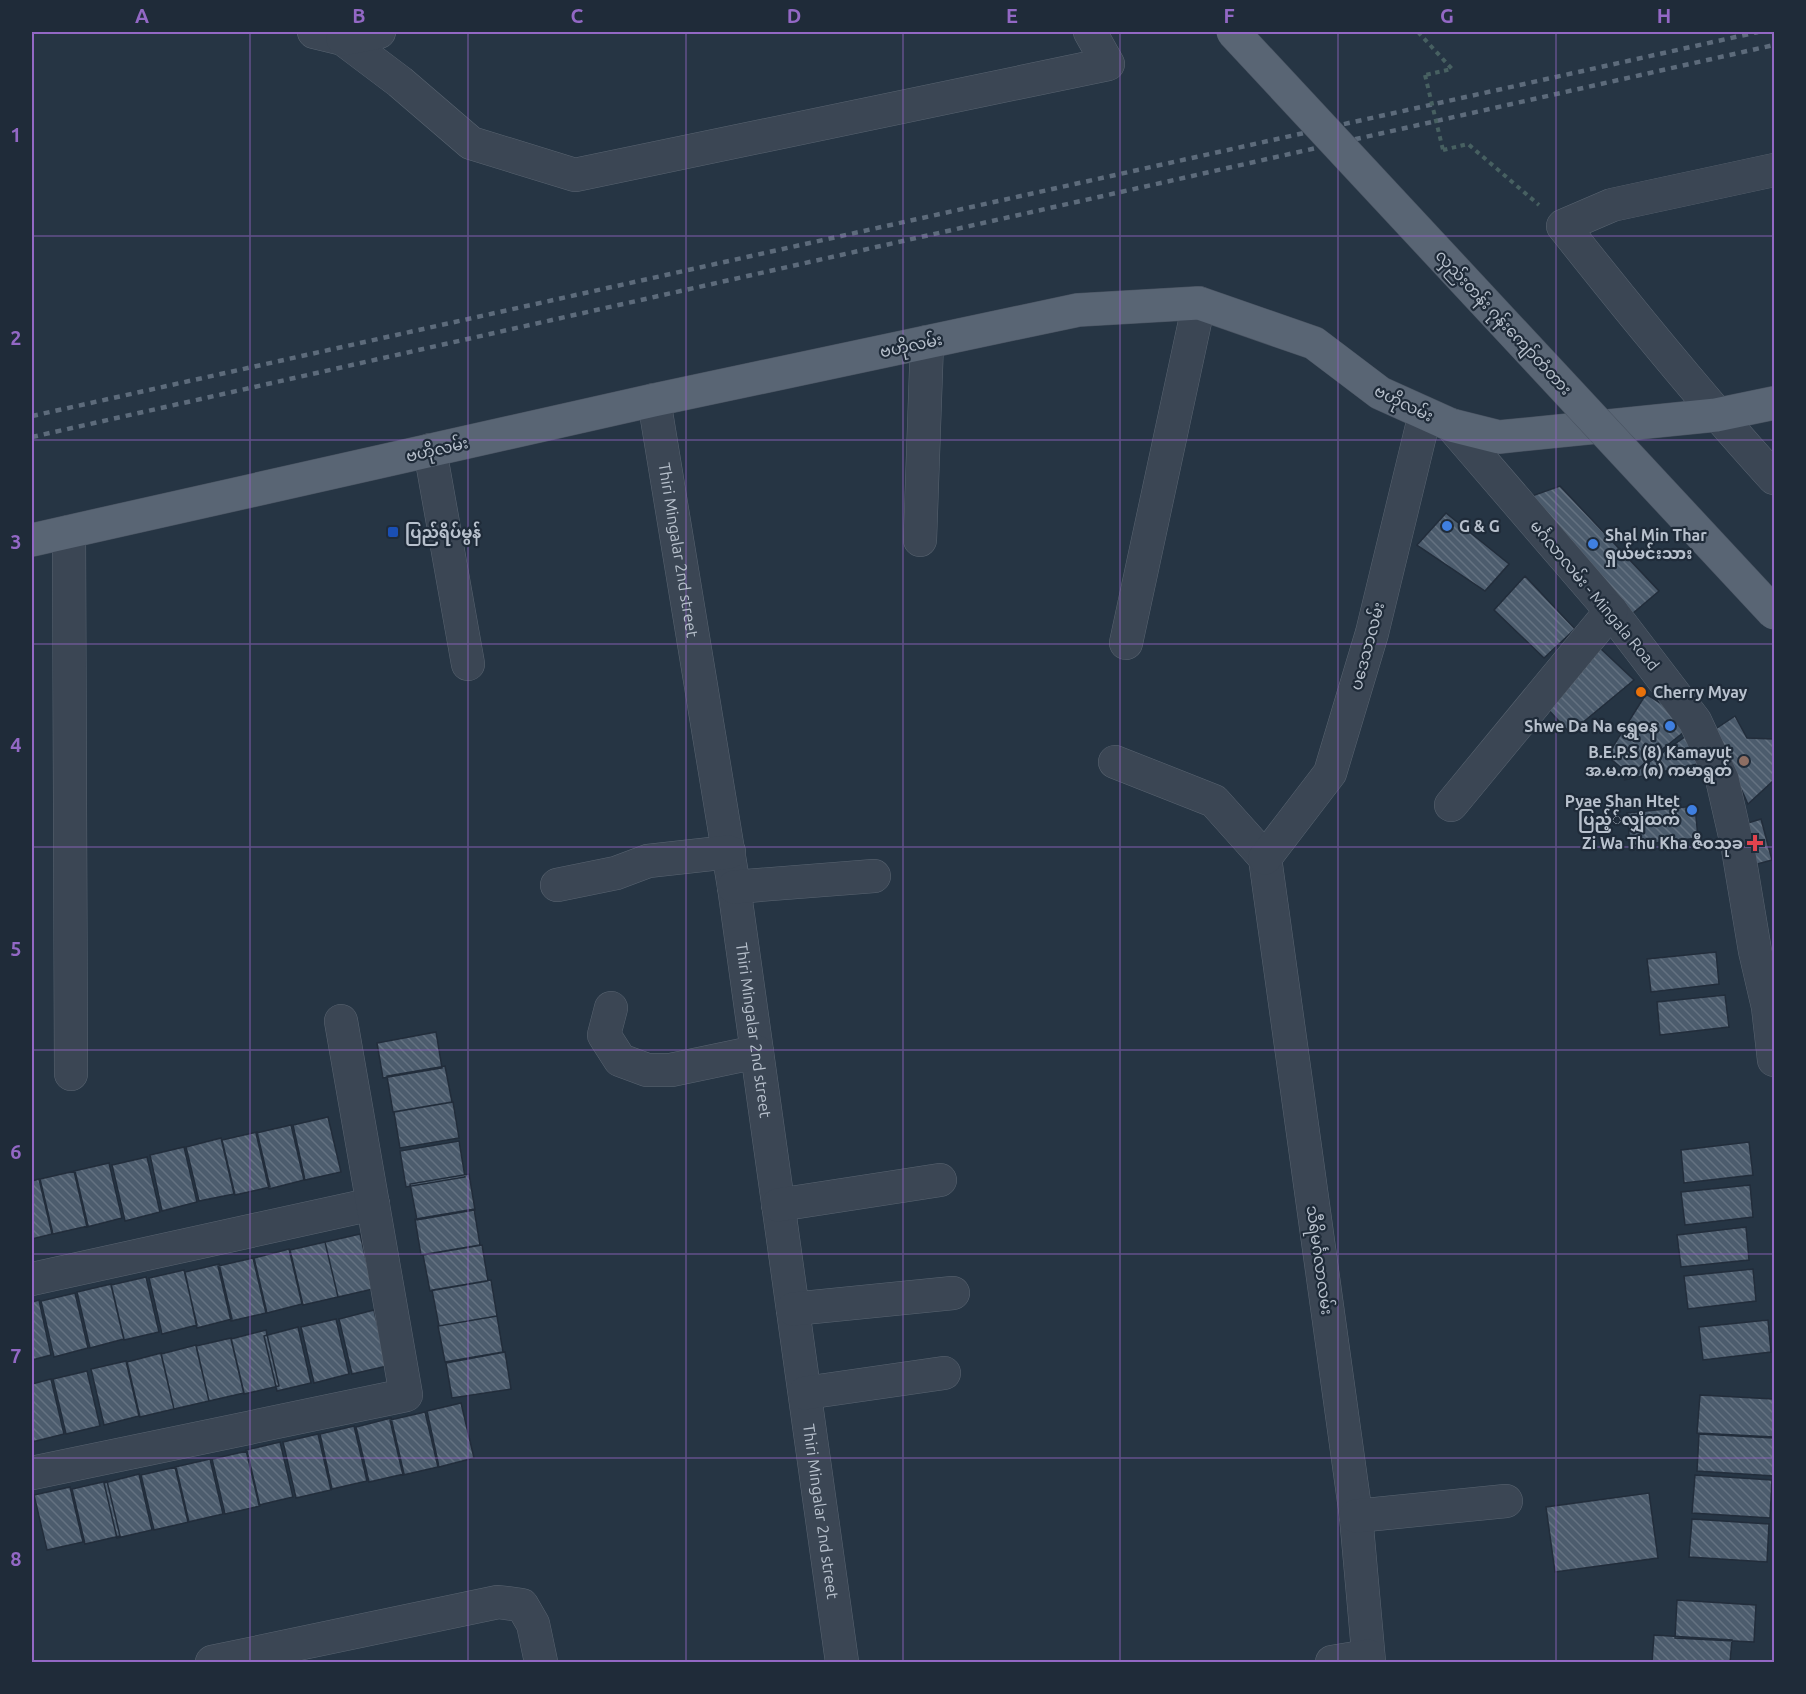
<svg xmlns="http://www.w3.org/2000/svg" width="1806" height="1694" viewBox="0 0 1806 1694" font-family="Ubuntu,'Noto Sans Myanmar',sans-serif">
  <defs>
    <pattern id="building-back-hatch" width="6" height="6" patternUnits="userSpaceOnUse" patternTransform="scale(1.5)"><rect width="6" height="6" fill="#4c5c6d"/><path d="M-1 5l2 2M0 0l6 6M5-1l2 2" fill="none" stroke="#647281"/></pattern>
  </defs>
  <rect width="100%" height="100%" fill="#263544"/>
  <!-- building -->
  <path fill="url(#building-back-hatch)" stroke="#222d3b" stroke-width="1.5" d="M 1560,486 L 1659,591 L 1632,614 L 1529,497 Z
    M 1446,513 L 1509,564 L 1485,591 L 1417,545 Z
    M 1525,576 L 1575,629 L 1544,658 L 1494,610 Z
    M 1600,648 L 1634,680 L 1570,733 L 1544,705 Z
    M 1646,694 L 1694,724 L 1630,775 L 1607,756 Z
    M 1735,716 L 1747,738 L 1774,739 L 1774,780 L 1748,804 L 1714,730 Z
    M 1689,734 L 1698,764 L 1624,780 Z
    M 1695,806 L 1698,838 L 1630,846 L 1627,813 Z
    M 1761,819 L 1772,860 L 1750,866 L 1738,826 Z
    M 1716,952 L 1719,984 L 1651,992 L 1647,959 Z
    M 1725,995 L 1729,1027 L 1660,1035 L 1657,1002 Z
    M 436,1032 L 442,1068 L 383,1078 L 377,1043 Z
    M 445,1066 L 452,1102 L 393,1112 L 387,1076 Z
    M 453,1102 L 459,1138 L 400,1148 L 394,1112 Z
    M 328,1117 L 341,1172 L 305,1180 L 293,1125 Z
    M 291,1125 L 304,1180 L 269,1189 L 256,1133 Z
    M 257,1132 L 270,1187 L 235,1195 L 222,1140 Z
    M 221,1138 L 234,1194 L 199,1201 L 186,1147 Z
    M 459,1141 L 465,1177 L 406,1187 L 400,1151 Z
    M 1749,1142 L 1753,1175 L 1684,1183 L 1681,1150 Z
    M 184,1147 L 197,1202 L 162,1211 L 150,1155 Z
    M 147,1157 L 160,1212 L 125,1221 L 112,1165 Z
    M 109,1163 L 122,1218 L 87,1227 L 74,1171 Z
    M 75,1171 L 88,1226 L 53,1234 L 40,1179 Z
    M 469,1174 L 475,1210 L 417,1220 L 410,1184 Z
    M 39,1179 L 52,1234 L 32,1239 L 32,1181 Z
    M 1750,1185 L 1753,1217 L 1685,1225 L 1681,1192 Z
    M 474,1209 L 480,1245 L 421,1255 L 415,1219 Z
    M 1746,1227 L 1749,1260 L 1681,1267 L 1677,1235 Z
    M 360,1234 L 373,1289 L 338,1297 L 325,1242 Z
    M 325,1242 L 338,1297 L 303,1305 L 290,1250 Z
    M 482,1245 L 488,1281 L 430,1291 L 423,1255 Z
    M 289,1249 L 302,1304 L 267,1313 L 254,1258 Z
    M 253,1258 L 266,1313 L 231,1321 L 218,1266 Z
    M 219,1264 L 232,1319 L 197,1328 L 185,1272 Z
    M 1753,1269 L 1756,1301 L 1688,1309 L 1684,1276 Z
    M 184,1270 L 197,1325 L 162,1334 L 149,1278 Z
    M 146,1277 L 159,1332 L 124,1340 L 111,1285 Z
    M 491,1280 L 497,1316 L 439,1326 L 432,1290 Z
    M 111,1284 L 124,1339 L 90,1348 L 77,1292 Z
    M 75,1293 L 88,1348 L 54,1357 L 41,1301 Z
    M 39,1300 L 51,1355 L 32,1360 L 32,1302 Z
    M 374,1310 L 387,1366 L 352,1374 L 339,1319 Z
    M 497,1316 L 503,1352 L 445,1362 L 438,1326 Z
    M 336,1319 L 349,1374 L 314,1383 L 301,1327 Z
    M 1768,1320 L 1771,1352 L 1703,1360 L 1699,1327 Z
    M 298,1327 L 311,1383 L 277,1391 L 264,1336 Z
    M 266,1330 L 279,1386 L 244,1394 L 231,1339 Z
    M 231,1338 L 244,1393 L 209,1401 L 196,1346 Z
    M 196,1345 L 209,1401 L 174,1409 L 161,1354 Z
    M 505,1352 L 511,1389 L 452,1398 L 446,1363 Z
    M 161,1353 L 174,1409 L 140,1417 L 127,1362 Z
    M 126,1361 L 139,1416 L 104,1425 L 91,1369 Z
    M 87,1371 L 100,1426 L 66,1434 L 53,1379 Z
    M 51,1379 L 64,1434 L 32,1442 L 32,1384 Z
    M 1700,1395 L 1774,1399 L 1774,1437 L 1697,1433 Z
    M 461,1403 L 474,1458 L 439,1467 L 427,1411 Z
    M 425,1412 L 438,1467 L 403,1475 L 390,1420 Z
    M 391,1418 L 404,1474 L 369,1482 L 356,1427 Z
    M 354,1426 L 367,1481 L 332,1489 L 320,1434 Z
    M 318,1434 L 331,1490 L 296,1498 L 283,1442 Z
    M 1699,1434 L 1774,1438 L 1774,1476 L 1697,1471 Z
    M 280,1442 L 293,1497 L 259,1505 L 246,1450 Z
    M 247,1451 L 260,1506 L 225,1514 L 212,1459 Z
    M 210,1459 L 223,1514 L 188,1522 L 175,1467 Z
    M 176,1467 L 189,1522 L 154,1530 L 141,1475 Z
    M 139,1474 L 152,1530 L 117,1538 L 104,1483 Z
    M 1695,1475 L 1772,1480 L 1770,1518 L 1692,1513 Z
    M 107,1481 L 120,1536 L 85,1544 L 72,1489 Z
    M 70,1487 L 83,1542 L 47,1550 L 34,1495 Z
    M 1649,1493 L 1658,1558 L 1555,1572 L 1546,1507 Z
    M 1692,1519 L 1769,1524 L 1767,1562 L 1689,1557 Z
    M 1677,1600 L 1756,1605 L 1754,1642 L 1675,1638 Z
    M 1654,1635 L 1732,1640 L 1730,1662 L 1652,1662 Z"/>
  <g fill="none" stroke-linecap="round" stroke-linejoin="round">
    <defs>
      <g id="minor">
        <path d="M 314,32 L 343,39 L 400,82 L 471,143 L 575,175 L 1108,64 L 1090,32"/>
        <path d="M 343,39 L 379,32"/>
        <path d="M 1774,170 L 1612,205 L 1563,226 C 1631,312 1700,397 1774,478"/>
        <path id="s1" d="M 654,400 L 734,887 L 842,1662"/>
        <path d="M 1451,425 L 1611,611 L 1695,721 L 1722,779 L 1738,849 L 1755,951 L 1768,1007 L 1774,1060"/>
        <path d="M 430,450 L 468,664"/>
        <path d="M 69,532 L 71,1074"/>
        <path d="M 920,540 L 927,342"/>
        <path d="M 1126,643 L 1199,303"/>
        <path d="M 1115,762 L 1214,801 L 1265,858"/>
        <path d="M 1451,805 L 1611,611"/>
        <path d="M 1265,858 L 1356,1516 L 1369,1662"/>
        <path d="M 1265,858 L 1330,773 L 1372,633 L 1425,414"/>
        <path d="M 557,885 L 616,873 L 648,861 L 729,852"/>
        <path d="M 734,887 L 874,876"/>
        <path d="M 611,1008 L 604,1035 L 620,1060 L 647,1070 L 671,1070 L 757,1052"/>
        <path d="M 778,1205 L 940,1180"/>
        <path d="M 32,1279 L 373,1204"/>
        <path d="M 793,1309 L 953,1293"/>
        <path d="M 805,1393 L 944,1373"/>
        <path d="M 32,1473 L 406,1395 L 341,1021"/>
        <path d="M 1356,1516 L 1506,1501"/>
        <path d="M 212,1662 L 498,1602 L 522,1605 L 533,1624 L 541,1662"/>
        <path d="M 1332,1662 L 1368,1656"/>
      </g>
      <path id="major" d="M 32,540 L 654,400 L 1078,310 L 1199,303 L 1314,343 L 1380,393 L 1451,425 L 1499,437 L 1716,415 L 1774,403"/>
    </defs>
    <!-- minor casing -->
    <use href="#minor" stroke="#596471" stroke-width="34"/>
    <!-- major casing -->
    <use href="#major" stroke="#485260" stroke-width="34"/>
    <!-- path -->
    <path stroke="#476061" stroke-width="4" stroke-dasharray="4.5 4.5" stroke-linecap="butt" d="M 1418,32 L 1452,69 L 1425,75
      M 1443,150 L 1468,144 L 1539,205"/>
    <!-- minor -->
    <use href="#minor" stroke="#3b4654" stroke-width="33"/>
    <!-- major -->
    <use href="#major" stroke="#596574" stroke-width="33"/>
    <!-- rail -->
    <path stroke="#5d6b7b" stroke-width="4.5" stroke-dasharray="6 6" stroke-linecap="butt" d="M 32,416 L 1758,32
      M 32,437 L 1774,45"/>
    <defs>
      <path id="major-bridge" d="M 1233,32 L 1774,613"/>
    </defs>
    <!-- major-bridge casing -->
    <use href="#major-bridge" stroke="#485260" stroke-width="34" stroke-linecap="butt"/>
    <!-- path-bridge -->
    <path stroke="#476061" stroke-width="4" stroke-dasharray="4.5 4.5" stroke-linecap="butt" d="M 1425,75 L 1443,150"/>
    <!-- major-bridge -->
    <use href="#major-bridge" stroke="#596574" stroke-width="33"/>
  </g>
  <!-- grid -->
  <path fill="none" stroke="#9368c5" stroke-width="1.5" stroke-opacity="0.55" d="M 250,32 L 250,1662M 468,32 L 468,1662M 686,32 L 686,1662M 903,32 L 903,1662M 1120,32 L 1120,1662M 1338,32 L 1338,1662M 1556,32 L 1556,1662M 32,236 L 1774,236M 32,440 L 1774,440M 32,644 L 1774,644M 32,847 L 1774,847M 32,1050 L 1774,1050M 32,1254 L 1774,1254M 32,1458 L 1774,1458"/>
  <!-- markers -->
  <g fill="#3f7fe0" stroke="#1f2b39" stroke-width="2">
    <circle cx="1447" cy="526" r="6"/>
    <circle cx="1593" cy="544" r="6"/>
    <circle cx="1670" cy="726" r="6"/>
    <circle cx="1692" cy="810" r="6"/>
  </g>
  <rect fill="#1a4fb4" stroke="#1f2b39" stroke-width="2" x="387" y="526" width="12" height="12" rx="3"/>
  <circle fill="#e8710a" stroke="#1f2b39" stroke-width="2" cx="1641" cy="692" r="6"/>
  <circle fill="#8d6e63" stroke="#1f2b39" stroke-width="2" cx="1744" cy="761" r="6"/>
  <path fill="#e0444e" stroke="#1f2b39" stroke-width="2" d="M1752 834h6v6h6v6h-6v6h-6v-6h-6v-6h6z"/>
  <g text-anchor="middle" dominant-baseline="central" stroke-width="4.5" stroke-linejoin="round" paint-order="stroke">
    <!-- street labels -->
    <g font-size="16" fill="#b8c1cd" stroke="#1f2b39">
      <text transform="translate(1504 322) rotate(47)">လှည်းတန်း ဂုန်းကျော်တံတား</text>
      <text transform="translate(911 345) rotate(-12)">ဗဟိုလမ်း</text>
      <text transform="translate(1404 403) rotate(26)">ဗဟိုလမ်း</text>
      <text transform="translate(437 449) rotate(-13)">ဗဟိုလမ်း</text>
      <text stroke="none"><textPath href="#s1" startOffset="152">Thiri Mingalar 2nd street</textPath></text>
      <text transform="translate(1595 595) rotate(50)">မင်္ဂလာလမ်း - Mingala Road</text>
      <text transform="translate(1367 646) rotate(-75)">ပဒေသာလမ်း</text>
      <text stroke="none"><textPath href="#s1" startOffset="638">Thiri Mingalar 2nd street</textPath></text>
      <text transform="translate(1320 1260) rotate(82)">သီရိမင်္ဂလာလမ်း</text>
      <text stroke="none"><textPath href="#s1" startOffset="1124">Thiri Mingalar 2nd street</textPath></text>
    </g>
    <!-- poi labels -->
    <g font-size="16" font-weight="bold" fill="#b8c1cd" stroke="#1f2b39" text-anchor="start">
      <text x="1459" y="526">G &amp; G</text>
      <text x="405" y="532">ပြည်ရိပ်မွန်</text>
      <text x="1605" y="535">Shal Min Thar<tspan x="1605" dy="18">ရှယ်မင်းသား</tspan></text>
      <text x="1653" y="692">Cherry Myay</text>
      <text x="1658" y="726" text-anchor="end">Shwe Da Na ရွှေဓန</text>
      <text x="1732" y="752" text-anchor="end">B.E.P.S (8) Kamayut<tspan x="1732" dy="18">အ.မ.က (၈) ကမာရွတ်</tspan></text>
      <text x="1680" y="801" text-anchor="end">Pyae Shan Htet<tspan x="1680" dy="18">ပြည့််လျှံထက်</tspan></text>
      <text x="1743" y="843" text-anchor="end">Zi Wa Thu Kha ဇီဝသုခ</text>
    </g>
  </g>
  <!-- border -->
  <rect width="1806" height="1694" fill="none" stroke="#1f2b39" stroke-width="66"/>
  <rect x="33" y="33" width="1740" height="1628" fill="none" stroke="#9368c5" stroke-width="2"/>
  <g font-size="20" text-anchor="middle" font-weight="bold" fill="#9368c5">
    <text x="142" y="23">A</text>
    <text x="359" y="23">B</text>
    <text x="577" y="23">C</text>
    <text x="794" y="23">D</text>
    <text x="1012" y="23">E</text>
    <text x="1229" y="23">F</text>
    <text x="1447" y="23">G</text>
    <text x="1664" y="23">H</text>
    <text x="16" y="142">1</text>
    <text x="16" y="345">2</text>
    <text x="16" y="549">3</text>
    <text x="16" y="752">4</text>
    <text x="16" y="956">5</text>
    <text x="16" y="1159">6</text>
    <text x="16" y="1363">7</text>
    <text x="16" y="1566">8</text>
  </g>
</svg>
